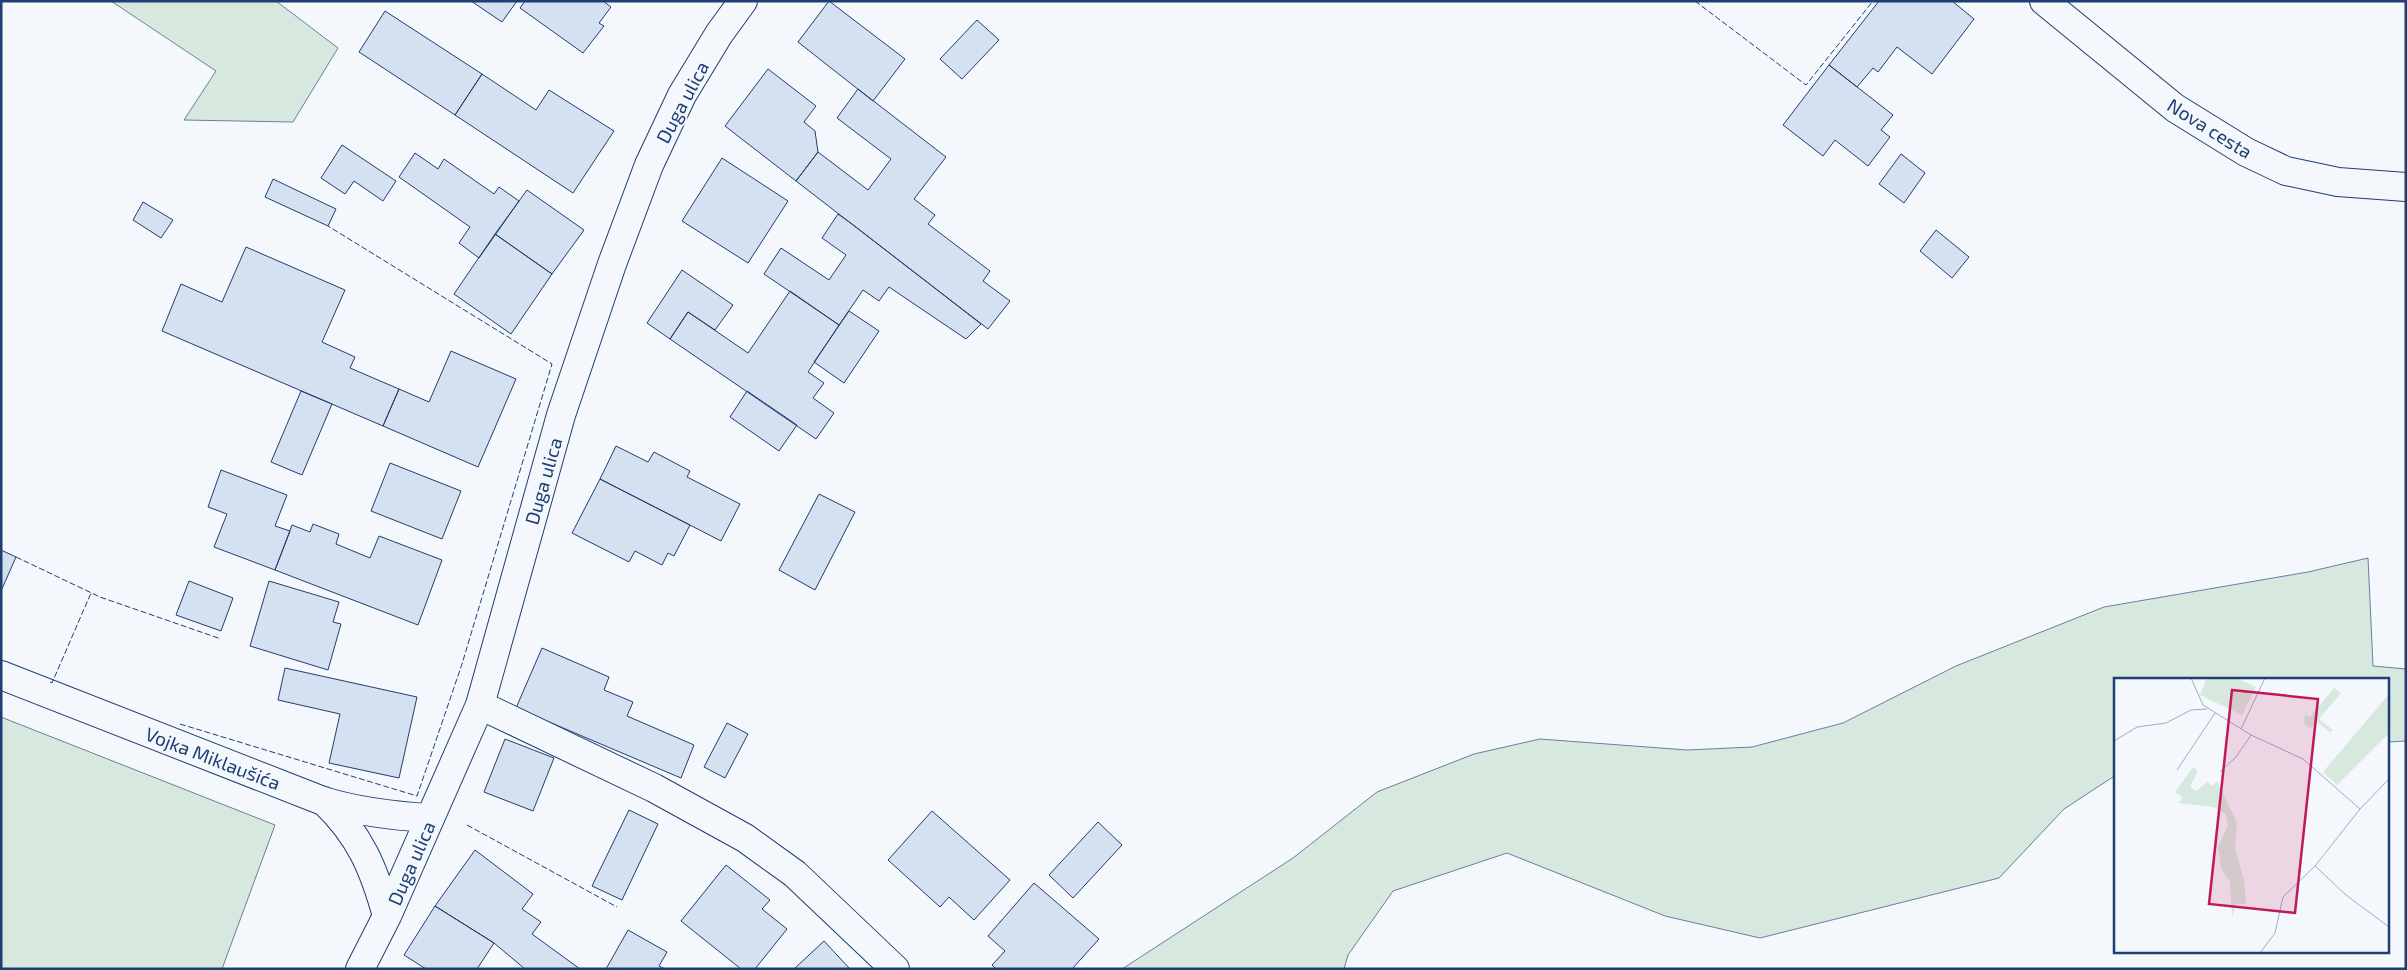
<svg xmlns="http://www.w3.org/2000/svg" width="2407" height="970" viewBox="0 0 2407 970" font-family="'Exo 2',sans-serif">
  <rect width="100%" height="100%" fill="#f4f7fb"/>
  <!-- green -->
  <path fill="#d7e8df" stroke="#687fa3" d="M 111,1 L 276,1 L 338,48 L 293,122 L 184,120 L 216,71 Z
    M 2368,558 L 2373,666 L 2406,669 L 2406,741 L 2388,742 L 2388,679 L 2116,679 L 2116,775 L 2064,809 L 1999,878 L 1760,938 L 1665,916 L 1507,853 L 1393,891 L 1348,955 L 1344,969 L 1122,969 L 1293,858 L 1377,792 L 1474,754 L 1540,739 L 1687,750 L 1752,747 L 1843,723 L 1956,666 L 2104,607 L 2308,572 Z
    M 1,717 L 275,825 L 222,969 L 1,969 Z"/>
  <!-- building -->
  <path fill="#d5e0f0" stroke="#1d3f73" d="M 471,1 L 517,1 L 502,22 Z
    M 525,1 L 603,1 L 611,7 L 599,23 L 604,26 L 583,53 L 520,8 Z
    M 829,1 L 905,59 L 873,101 L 798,42 Z
    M 1879,1 L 1952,1 L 1974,19 L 1932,74 L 1897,47 L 1878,72 L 1873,68 L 1857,87 L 1829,65 Z
    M 385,11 L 482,74 L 455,115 L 359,52 Z
    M 977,20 L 999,40 L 962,79 L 940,59 Z
    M 1829,65 L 1893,115 L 1881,130 L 1890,137 L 1868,166 L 1835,140 L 1823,156 L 1783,125 Z
    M 768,69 L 816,106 L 804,122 L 815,131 L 818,152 L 796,181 L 725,126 Z
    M 482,74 L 536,110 L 549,90 L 614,131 L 573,193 L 455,115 Z
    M 858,89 L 946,157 L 914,199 L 935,215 L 928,224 L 990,271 L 983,281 L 1010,301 L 988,329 L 796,181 L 818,152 L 868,190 L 891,159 L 837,118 Z
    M 342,145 L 396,181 L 383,201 L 354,181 L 345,194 L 321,178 Z
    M 415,153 L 438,169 L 444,159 L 494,194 L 499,187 L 519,201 L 479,258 L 459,243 L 470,227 L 399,177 Z
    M 1901,154 L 1925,173 L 1904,203 L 1879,184 Z
    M 722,158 L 788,201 L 748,263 L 682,221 Z
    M 273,179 L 336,209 L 328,226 L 265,197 Z
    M 527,190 L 584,230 L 552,274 L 495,234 Z
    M 143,202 L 173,220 L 161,238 L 133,220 Z
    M 838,214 L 852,224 L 981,324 L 966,339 L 889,287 L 879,301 L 863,290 L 839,325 L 764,274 L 781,248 L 829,280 L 846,255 L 822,238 Z
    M 1936,230 L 1969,257 L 1952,278 L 1920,251 Z
    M 495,234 L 552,274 L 511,334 L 454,294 Z
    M 246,247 L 345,290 L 322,342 L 355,357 L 350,368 L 399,389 L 383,426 L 162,331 L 181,284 L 222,302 Z
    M 682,270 L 733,305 L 715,330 L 688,312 L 670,339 L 647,323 Z
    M 790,291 L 839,325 L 808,372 L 824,383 L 813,398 L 834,413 L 816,439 L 670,339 L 688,312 L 748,353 Z
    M 849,311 L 879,331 L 844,383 L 814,362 Z
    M 451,351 L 516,379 L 478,467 L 383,426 L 399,389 L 429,402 Z
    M 301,391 L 332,404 L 302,475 L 271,462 Z
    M 747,391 L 797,425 L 779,451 L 730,417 Z
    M 616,446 L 648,462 L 654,452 L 690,471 L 687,477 L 740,504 L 721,541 L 600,479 Z
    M 390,463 L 461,491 L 442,539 L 371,511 Z
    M 221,470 L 287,495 L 275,526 L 290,531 L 275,570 L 214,547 L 227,514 L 208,507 Z
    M 600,479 L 690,525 L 674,556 L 668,553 L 662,565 L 635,551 L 629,562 L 572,533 Z
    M 819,494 L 855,512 L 815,590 L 779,570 Z
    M 313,524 L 339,534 L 336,544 L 370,558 L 379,536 L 442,560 L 418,625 L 275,570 L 292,525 L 310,532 Z
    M 1,550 L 16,557 L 1,591 Z
    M 189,581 L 233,598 L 221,631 L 176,615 Z
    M 269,581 L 339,602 L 333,622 L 341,624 L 328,670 L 250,646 Z
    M 542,648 L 609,677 L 604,690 L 633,702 L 627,716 L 694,745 L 681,778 L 516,708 Z
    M 285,668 L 417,697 L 399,778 L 329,763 L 340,714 L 278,700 Z
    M 727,723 L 748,734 L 725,778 L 704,767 Z
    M 505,739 L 554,758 L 533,811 L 484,792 Z
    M 629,810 L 658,824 L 622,900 L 592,886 Z
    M 932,811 L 1010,880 L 974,920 L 949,897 L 940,907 L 888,860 Z
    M 1098,822 L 1122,845 L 1073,898 L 1049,875 Z
    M 475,850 L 533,894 L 522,909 L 541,922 L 532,934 L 580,969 L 525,969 L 494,943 L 435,906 Z
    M 726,865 L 770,900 L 762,909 L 787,929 L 755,969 L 741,969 L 681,921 Z
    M 1034,883 L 1099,939 L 1072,969 L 996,969 L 992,965 L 1005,951 L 988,936 Z
    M 435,906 L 494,943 L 477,969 L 426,969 L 404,955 Z
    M 628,930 L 667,952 L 659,966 L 665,969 L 606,969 Z
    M 824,941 L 850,969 L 794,969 Z"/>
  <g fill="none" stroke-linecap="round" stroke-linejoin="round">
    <defs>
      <path id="minor" d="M 2044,1 L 2175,108 L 2246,152 L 2286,171 L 2338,182 L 2406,187
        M 1,675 L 323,801 C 359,812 393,816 430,818
        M 480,705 L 654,788 L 745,838 L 795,874 L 895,969
        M 324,801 C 360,835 374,869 387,916
        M 360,969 L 387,916 L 480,705 L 561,415 L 612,264 L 649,165 L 682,95 L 719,34 L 743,1"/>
    </defs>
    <!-- minor casing -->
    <use href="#minor" stroke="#1d3f73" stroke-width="30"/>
    <!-- minor -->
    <use href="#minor" stroke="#f4f7fb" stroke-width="28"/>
    <!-- fence -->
    <path stroke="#1d3f73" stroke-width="1" stroke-dasharray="6 2.5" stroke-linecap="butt" d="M 1695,1 L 1806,85 L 1873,1
      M 16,557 L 100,597 L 221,639
      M 50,682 L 52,683 L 91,593
      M 180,724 L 417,796 L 462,664 L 552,364 L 328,226
      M 467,825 L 617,907"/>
  </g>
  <g text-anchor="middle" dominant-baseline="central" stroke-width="4" stroke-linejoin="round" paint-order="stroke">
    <!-- street labels -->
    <g font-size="19" fill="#1d3f73" stroke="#f4f7fb">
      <text transform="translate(682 102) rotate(-62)">Duga ulica</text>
      <text transform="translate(2210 128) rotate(32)">Nova cesta</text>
      <text transform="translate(543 481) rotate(-74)">Duga ulica</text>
      <text transform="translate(213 758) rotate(21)">Vojka Miklaušića</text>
      <text transform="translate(411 863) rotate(-66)">Duga ulica</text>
    </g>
  </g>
  <!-- overview -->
  <g transform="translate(2114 678)">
    <rect width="275" height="275" fill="#f4f7fb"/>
    <path d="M 93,0 L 122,0 L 142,9 L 128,37 L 86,17 ZM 220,10 L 227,15 L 205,41 L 219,52 L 216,54 L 203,44 L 196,50 L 190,46 L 191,36 L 196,39 ZM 275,16 L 275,55 L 223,107 L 209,94 ZM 79,89 L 84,93 L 76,109 L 83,113 L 93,104 L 98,108 L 103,103 L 123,145 L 121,170 L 130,202 L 132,226 L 122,226 L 118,239 L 116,204 L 107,190 L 104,169 L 114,147 L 112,136 L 99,129 L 65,125 L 69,119 L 61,114 Z" fill="#d7e8df"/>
    <path fill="none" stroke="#9eadc5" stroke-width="1" d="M 77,0 L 89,27 L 137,57 L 189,81 L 246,131M 127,51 L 151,0M 0,63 L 23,49 L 52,45 L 77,32 L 93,31M 63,92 L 101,35M 106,94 L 122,79 L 137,57M 201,188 L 232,217 L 275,249M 146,275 L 161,255 L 169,219 L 201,188 L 246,131 L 275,101"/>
    <path fill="#c2185b" fill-opacity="0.15" stroke="#c2185b" stroke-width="2.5" d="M 118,12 L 204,21 L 181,235 L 95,226 Z"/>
    <rect width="275" height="275" fill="none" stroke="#1d3f73" stroke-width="2.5"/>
  </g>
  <!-- border -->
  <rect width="2407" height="970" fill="none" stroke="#1d3f73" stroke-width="5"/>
</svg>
